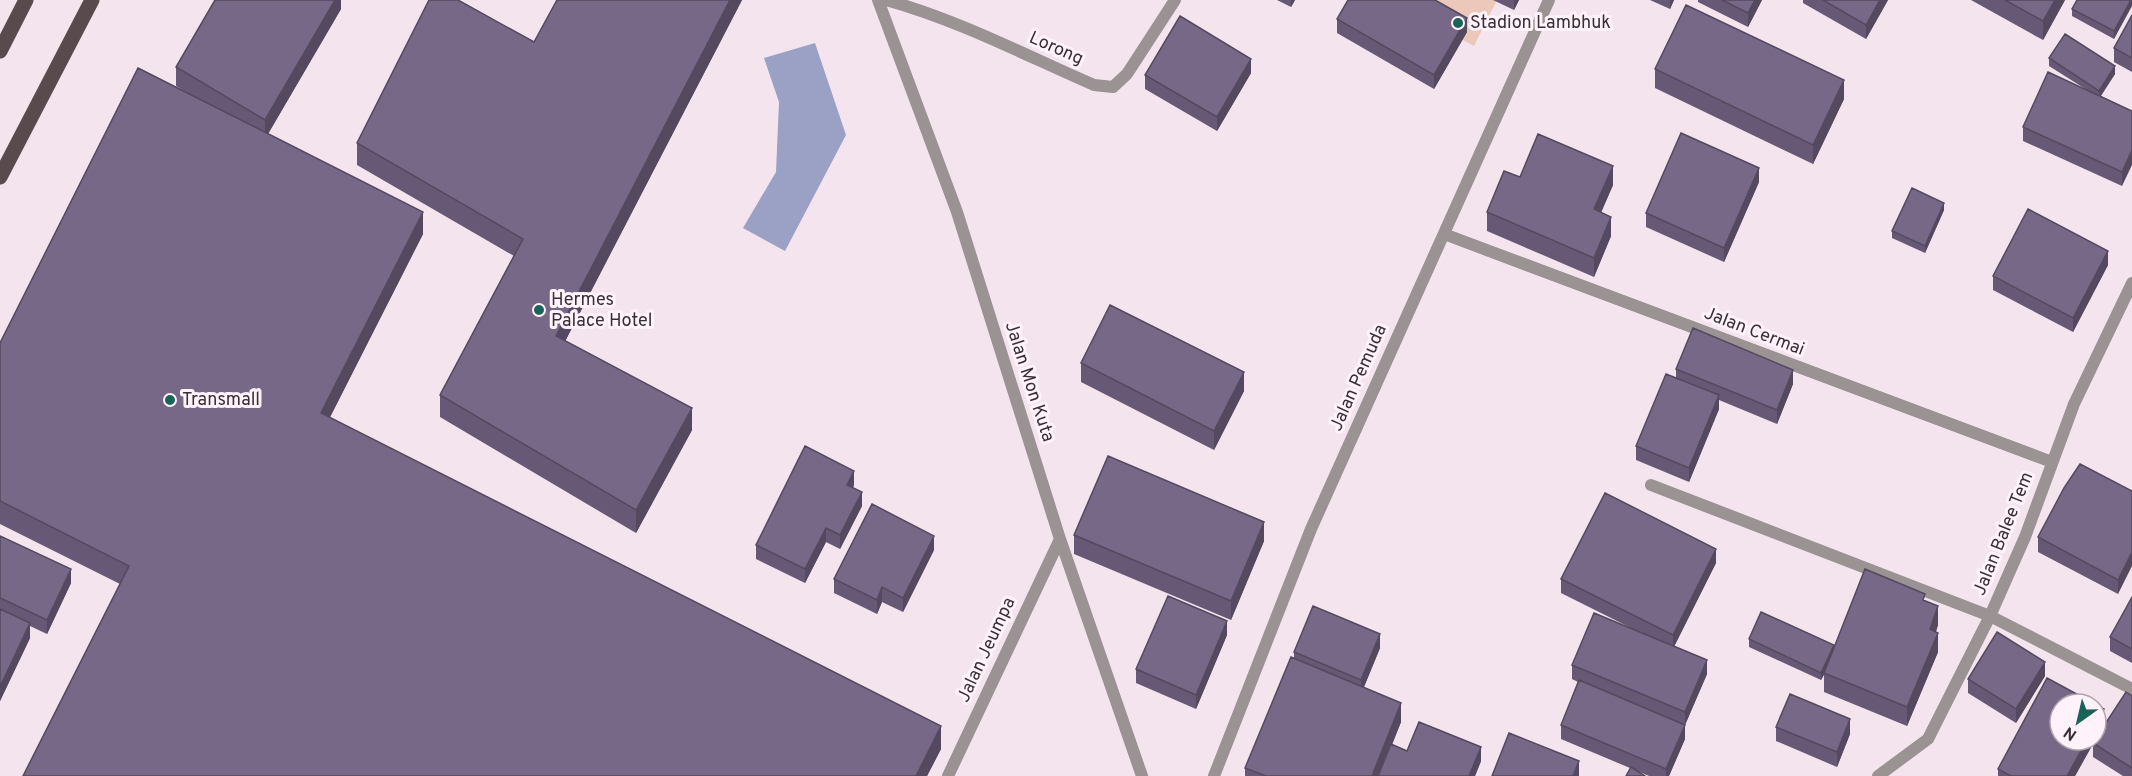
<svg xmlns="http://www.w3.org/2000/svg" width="2132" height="776" viewBox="0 0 2132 776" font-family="Overpass,sans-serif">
  <rect width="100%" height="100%" fill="#f4e4ee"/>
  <!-- green -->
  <path fill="#ecc8bb" d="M 1387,0 L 1497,0 L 1474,46 Z"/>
  <!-- water -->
  <path fill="#9aa1c5" d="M 815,43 L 846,135 L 785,251 L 743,228 L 776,172 L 779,102 L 764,58 Z"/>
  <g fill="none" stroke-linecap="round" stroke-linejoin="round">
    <!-- street -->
    <path stroke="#9a9293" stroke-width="12" d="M 878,0 L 957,212 L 1060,539 L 1142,776
      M 886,0 C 958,20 1025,55 1094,85 L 1113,87 L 1127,74 L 1175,0
      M 1444,234 L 2052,462
      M 1651,485 L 1990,616 L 2132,689
      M 948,776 L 1060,539
      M 1214,776 L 1311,529 L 1549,0
      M 1878,776 L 1928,739 L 1990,616 L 2025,537 L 2074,404 L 2132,283"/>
    <!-- primary -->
    <path stroke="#594b4d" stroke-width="15" d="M 0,51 L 26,0
      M 0,177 L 92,0"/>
  </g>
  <!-- wall -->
  <path fill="#675975" d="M 341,0 L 341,9 L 268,134 L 423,234 L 330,417 L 941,749 L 927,776 L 23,776 L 120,584 L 0,524 L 0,343 L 186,92 L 176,86 L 176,67 Z
    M 557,0 L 742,0 L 565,341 L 692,430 L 636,533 L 440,417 L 440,395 L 514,256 L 357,165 L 357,143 L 534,42 Z
    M 1277,0 L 1295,0 L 1291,7 Z
    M 1493,0 L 1519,0 L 1514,10 Z
    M 1650,0 L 1674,0 L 1670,9 Z
    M 1698,0 L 1762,0 L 1748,27 L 1698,2 Z
    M 1803,0 L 1888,0 L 1866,39 L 1803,3 Z
    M 1971,0 L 2065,0 L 2043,40 Z
    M 2132,0 L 2114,39 L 2072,16 L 2072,9 Z
    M 2132,15 L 2132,72 L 2114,62 L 2114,48 Z
    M 1337,19 L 1467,32 L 1434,89 L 1337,33 Z
    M 2049,58 L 2115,74 L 2101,96 L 2132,111 L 2122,186 L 2023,141 L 2023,127 L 2087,90 L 2049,66 Z
    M 1655,69 L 1844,99 L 1813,164 L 1655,88 Z
    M 1251,73 L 1217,131 L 1145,89 L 1145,75 Z
    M 1520,177 L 1613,185 L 1601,212 L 1611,236 L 1594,277 L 1487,231 L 1487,212 Z
    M 1759,182 L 1724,262 L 1646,227 L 1646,213 Z
    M 1944,210 L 1925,253 L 1892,238 L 1892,231 Z
    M 2108,265 L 2073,332 L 1993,290 L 1993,276 Z
    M 1081,363 L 1244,391 L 1214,450 L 1081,382 Z
    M 1676,369 L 1793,384 L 1777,424 L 1719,400 L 1719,409 L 1689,482 L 1636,460 L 1636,446 L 1676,378 Z
    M 854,485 L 853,488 L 862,506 L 840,549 L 826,542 L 805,583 L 756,559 L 756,545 Z
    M 2132,491 L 2118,594 L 2038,552 L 2038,537 Z
    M 1074,535 L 1264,541 L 1231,620 L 1074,554 Z
    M 0,536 L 71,583 L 47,634 L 30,626 L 30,638 L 0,701 Z
    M 934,550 L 903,612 L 882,602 L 877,614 L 834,593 L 834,579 Z
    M 1716,563 L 1674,646 L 1707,674 L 1685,725 L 1685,739 L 1669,776 L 1649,776 L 1561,739 L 1561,725 L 1578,682 L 1572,679 L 1572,665 L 1631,628 L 1561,593 L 1561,579 Z
    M 2132,597 L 2132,663 L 2110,651 L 2110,637 Z
    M 1925,601 L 1938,625 L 1936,632 L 1938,652 L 1907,726 L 1824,692 L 1824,675 L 1821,680 L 1749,647 L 1749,639 L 1834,645 Z
    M 1227,635 L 1196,709 L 1136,683 L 1136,669 Z
    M 1380,648 L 1364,687 L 1401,722 L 1392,745 L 1407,751 L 1481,761 L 1475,776 L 1245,776 L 1245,768 L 1294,659 L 1294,652 Z
    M 2045,676 L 2016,723 L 1968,693 L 1968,679 Z
    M 2132,696 L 2132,776 L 2123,776 L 2093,757 L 2093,744 L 2075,776 L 1998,776 L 1998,769 L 2096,740 Z
    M 1776,727 L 1850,734 L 1837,767 L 1776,741 Z"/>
  <!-- shaded-wall -->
  <path fill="#54495f" d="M 335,0 L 341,0 L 341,9 L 265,139 L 265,120 Z
    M 730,0 L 742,0 L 556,359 L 556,336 Z
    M 1291,0 L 1295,0 L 1291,7 Z
    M 1514,0 L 1519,0 L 1514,10 Z
    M 1670,0 L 1674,0 L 1670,9 Z
    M 1755,0 L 1762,0 L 1748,27 L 1748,13 Z
    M 1880,0 L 1888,0 L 1866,39 L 1866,25 Z
    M 2055,0 L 2065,0 L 2043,40 L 2043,21 Z
    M 2131,0 L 2132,0 L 2132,6 L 2114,39 L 2114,31 Z
    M 1467,18 L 1467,32 L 1434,89 L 1434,75 Z
    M 1251,59 L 1251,73 L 1217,131 L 1217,117 Z
    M 2115,66 L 2115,74 L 2099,98 L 2099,91 Z
    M 1844,80 L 1844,99 L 1813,164 L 1813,145 Z
    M 2132,150 L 2132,165 L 2122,186 L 2122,172 Z
    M 1613,166 L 1613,185 L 1594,229 L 1594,209 Z
    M 1759,168 L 1759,182 L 1724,262 L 1724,248 Z
    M 1944,203 L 1944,210 L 1925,253 L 1925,246 Z
    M 423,212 L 423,234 L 321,435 L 321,413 Z
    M 1611,217 L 1611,236 L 1594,277 L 1594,258 Z
    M 2108,251 L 2108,265 L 2073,332 L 2073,318 Z
    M 1793,370 L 1793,384 L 1777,424 L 1777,410 Z
    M 1244,372 L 1244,391 L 1214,450 L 1214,431 Z
    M 1719,395 L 1719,409 L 1689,482 L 1689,468 Z
    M 692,408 L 692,430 L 636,533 L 636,510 Z
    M 854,471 L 854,485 L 847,499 L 847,485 Z
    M 862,492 L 862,506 L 840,549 L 840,535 Z
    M 1264,522 L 1264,541 L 1231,620 L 1231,601 Z
    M 826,528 L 826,542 L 805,583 L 805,569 Z
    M 934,536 L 934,550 L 903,612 L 903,598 Z
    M 1716,549 L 1716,563 L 1673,649 L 1673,635 Z
    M 2132,552 L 2132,566 L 2118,594 L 2118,580 Z
    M 71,569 L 71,583 L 47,634 L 47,620 Z
    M 882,587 L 882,602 L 877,614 L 877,600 Z
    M 1938,606 L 1938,625 L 1930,648 L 1930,629 Z
    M 1227,621 L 1227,635 L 1196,709 L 1196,695 Z
    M 30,623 L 30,638 L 0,701 L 0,687 Z
    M 1938,633 L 1938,652 L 1907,726 L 1907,707 Z
    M 1380,634 L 1380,648 L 1361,694 L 1361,680 Z
    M 1834,645 L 1834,653 L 1821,680 L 1821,673 Z
    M 1707,660 L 1707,674 L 1685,725 L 1685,739 L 1669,776 L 1666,776 L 1666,769 L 1685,726 L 1685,712 Z
    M 2045,662 L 2045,676 L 2016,723 L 2016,709 Z
    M 1401,703 L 1401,722 L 1379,776 L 1372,776 Z
    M 2104,709 L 2104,723 L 2096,738 L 2096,724 Z
    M 1850,719 L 1850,734 L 1837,767 L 1837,752 Z
    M 941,726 L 941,749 L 927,776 L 916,776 Z
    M 2087,740 L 2095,740 L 2075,776 L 2067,776 Z
    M 1481,747 L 1481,761 L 1475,776 L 1469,776 Z
    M 1579,761 L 1579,776 L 1573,776 Z"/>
  <!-- building -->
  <path fill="#786888" stroke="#54495f" stroke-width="1.5" d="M 215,0 L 335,0 L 265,120 L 176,67 Z
    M 429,0 L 458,0 L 534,42 L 557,0 L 730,0 L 556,336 L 692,408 L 636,510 L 440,395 L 523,239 L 357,143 Z
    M 1348,0 L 1435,0 L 1467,18 L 1434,75 L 1337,19 Z
    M 1722,0 L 1755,0 L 1748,13 Z
    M 1823,0 L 1880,0 L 1866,25 Z
    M 2005,0 L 2055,0 L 2043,21 Z
    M 2077,0 L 2131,0 L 2114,31 L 2072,9 Z
    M 1686,5 L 1844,80 L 1813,145 L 1655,69 Z
    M 2132,15 L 2132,58 L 2114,48 Z
    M 1180,16 L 1251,59 L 1217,117 L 1145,75 Z
    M 2065,34 L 2115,66 L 2099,91 L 2049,58 Z
    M 138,68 L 423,212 L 321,413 L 941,726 L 916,776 L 23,776 L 129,566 L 0,501 L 0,343 Z
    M 2048,72 L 2132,111 L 2132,150 L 2122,172 L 2023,127 Z
    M 1681,133 L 1759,168 L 1724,248 L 1646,213 Z
    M 1538,134 L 1613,166 L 1594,209 L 1611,217 L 1594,258 L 1487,212 L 1504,171 L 1520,177 Z
    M 1912,188 L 1944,203 L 1925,246 L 1892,231 Z
    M 2028,209 L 2108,251 L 2073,318 L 1993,276 Z
    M 1110,305 L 1244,372 L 1214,431 L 1081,363 Z
    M 1693,328 L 1793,370 L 1777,410 L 1676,369 Z
    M 1666,374 L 1719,395 L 1689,468 L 1636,446 Z
    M 805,446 L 854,471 L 847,485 L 862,492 L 840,535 L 826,528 L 805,569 L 756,545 Z
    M 1108,456 L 1264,522 L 1231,601 L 1074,535 Z
    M 2080,464 L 2132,491 L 2132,552 L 2118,580 L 2038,537 L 2064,488 Z
    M 1605,493 L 1716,549 L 1673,635 L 1561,579 Z
    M 872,504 L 934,536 L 903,598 L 882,587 L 877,600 L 834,579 Z
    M 0,536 L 71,569 L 47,620 L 0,598 Z
    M 1865,569 L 1925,594 L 1923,600 L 1938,606 L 1930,629 L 1938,633 L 1907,707 L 1824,673 Z
    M 1168,596 L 1227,621 L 1196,695 L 1136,669 Z
    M 2132,597 L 2132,649 L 2110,637 Z
    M 1313,606 L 1380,634 L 1361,680 L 1294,652 Z
    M 0,609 L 30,623 L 0,687 Z
    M 1761,612 L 1834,645 L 1821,673 L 1749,639 Z
    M 1594,613 L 1707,660 L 1685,712 L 1572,665 Z
    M 1997,632 L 2045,662 L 2016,709 L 1968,679 Z
    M 1291,657 L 1401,703 L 1372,776 L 1266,776 L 1245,768 Z
    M 2047,678 L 2095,704 L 2060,704 L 2060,740 L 2087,740 L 2067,776 L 2011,776 L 1998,769 Z
    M 1579,680 L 1685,725 L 1666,769 L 1561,725 Z
    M 2126,692 L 2132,696 L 2132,768 L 2093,743 L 2095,740 L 2096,740 L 2096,738 Z
    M 1790,694 L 1850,719 L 1837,752 L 1776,727 Z
    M 2096,705 L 2104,709 L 2096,724 Z
    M 1419,722 L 1481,747 L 1469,776 L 1378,776 L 1391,744 L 1407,751 Z
    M 1509,733 L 1579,761 L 1573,776 L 1492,776 Z
    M 1631,767 L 1645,776 L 1626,776 Z"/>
  <!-- markers -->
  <g fill="#1a6359" stroke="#fff2fa" stroke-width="2">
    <circle cx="1458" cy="23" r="6"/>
    <circle cx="539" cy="310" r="6"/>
    <circle cx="170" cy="400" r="6"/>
  </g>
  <g text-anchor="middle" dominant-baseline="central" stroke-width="6" stroke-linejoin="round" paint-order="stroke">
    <!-- poi labels -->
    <g font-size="18" fill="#373135" stroke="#fff2fa" text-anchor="start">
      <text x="1470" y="23">Stadion Lambhuk</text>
      <text x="551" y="300">Hermes<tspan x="551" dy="21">Palace Hotel</tspan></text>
      <text x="182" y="400">Transmall</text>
    </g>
    <!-- street labels -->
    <g font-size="18" fill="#373135" stroke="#fff2fa">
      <text transform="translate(1056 49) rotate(24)">Lorong</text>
      <text transform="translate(1754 332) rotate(21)">Jalan Cermai</text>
      <text transform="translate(1359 378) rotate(-66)">Jalan Pemuda</text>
      <text transform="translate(1029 382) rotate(72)">Jalan Mon Kuta</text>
      <text transform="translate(2004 534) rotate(-68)">Jalan Balee Tem</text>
      <text transform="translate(987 650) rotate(-65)">Jalan Jeumpa</text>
    </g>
  </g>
  <!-- north arrow -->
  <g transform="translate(2078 722) rotate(214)"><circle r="28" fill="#fff2fa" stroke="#afa5ab" stroke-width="1.5"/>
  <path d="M0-4.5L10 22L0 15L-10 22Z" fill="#1a6359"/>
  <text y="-9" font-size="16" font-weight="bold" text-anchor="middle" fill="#373135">N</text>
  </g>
</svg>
